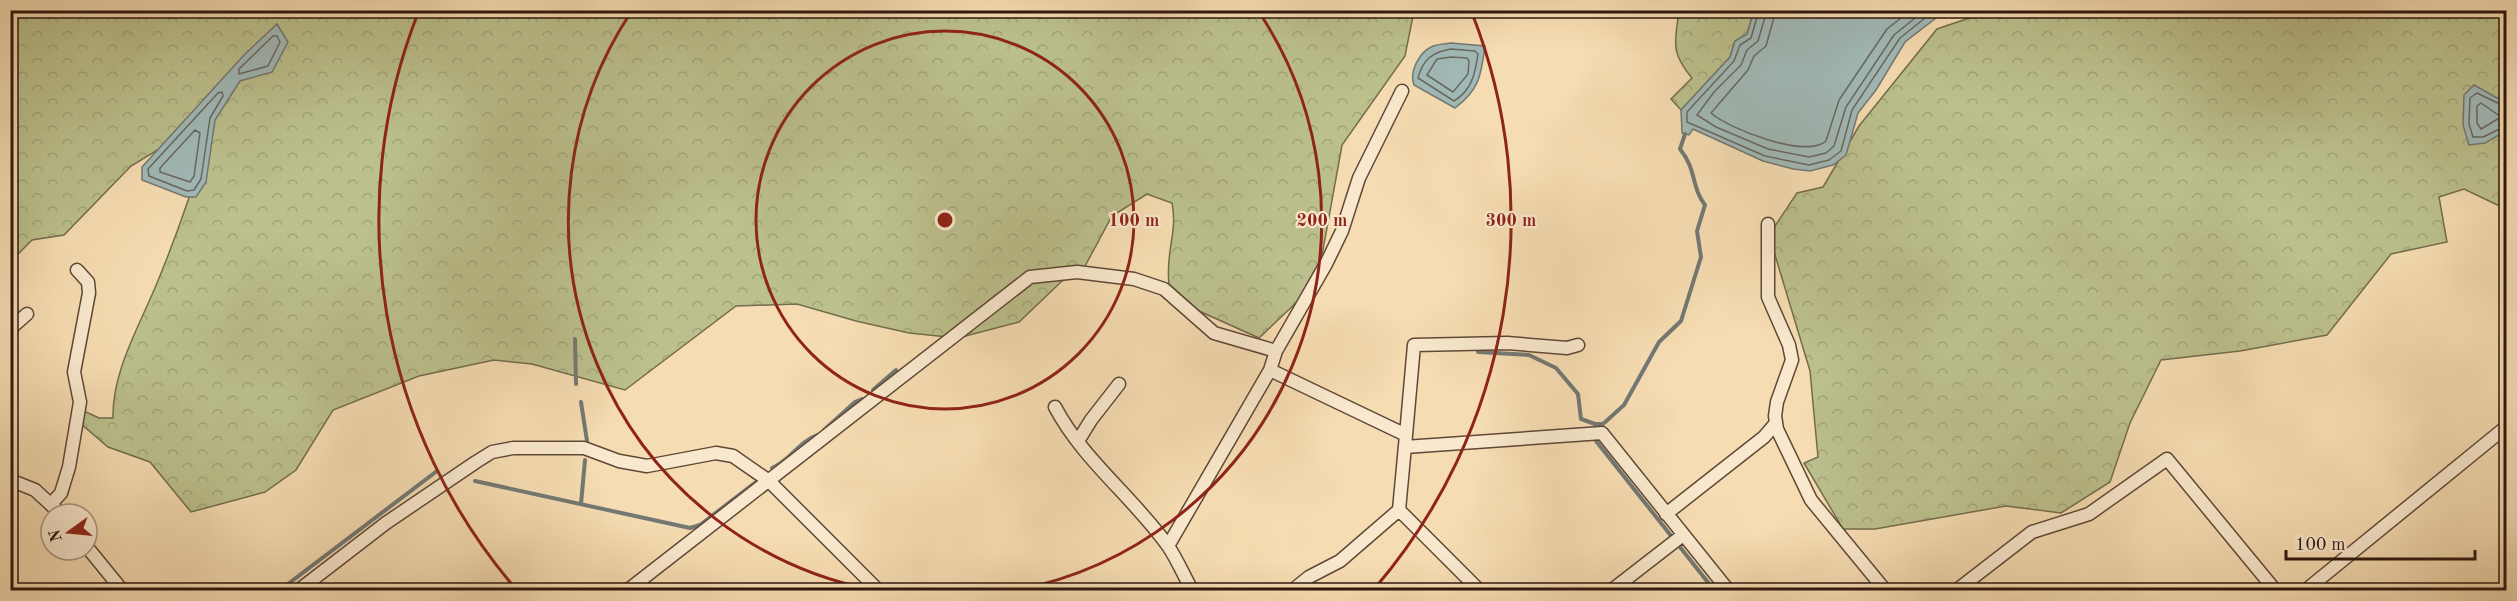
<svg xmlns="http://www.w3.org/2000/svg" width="2517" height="601" viewBox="0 0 2517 601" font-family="'Old Standard TT',serif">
  <defs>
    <pattern id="forest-crowns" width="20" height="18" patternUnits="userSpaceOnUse" patternTransform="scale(1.5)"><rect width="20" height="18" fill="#bbc08d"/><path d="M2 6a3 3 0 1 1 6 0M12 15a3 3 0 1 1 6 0" fill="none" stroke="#a1a478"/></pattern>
  </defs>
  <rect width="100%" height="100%" fill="#f6dcb2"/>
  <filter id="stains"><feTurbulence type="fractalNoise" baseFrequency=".00333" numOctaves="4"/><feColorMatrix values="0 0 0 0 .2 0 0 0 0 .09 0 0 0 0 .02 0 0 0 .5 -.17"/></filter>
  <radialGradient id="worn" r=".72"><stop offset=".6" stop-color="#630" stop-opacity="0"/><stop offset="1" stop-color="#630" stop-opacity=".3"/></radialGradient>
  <!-- forest -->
  <path fill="url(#forest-crowns)" stroke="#746c4e" stroke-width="1.5" d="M 11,11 L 1414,11 L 1405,56 L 1342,145 L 1317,283 L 1259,338 L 1199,311 L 1169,284 C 1165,252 1178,233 1172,203 L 1147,194 L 1112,216 L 1084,268 L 1062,281 L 1019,322 L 958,338 L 909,333 L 856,321 L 797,304 L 736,306 L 625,390 L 532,364 L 494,360 L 419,376 L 333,410 L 296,470 L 265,492 L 191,512 L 150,462 L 108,447 L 80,423 L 84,411 L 99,418 L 113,418 C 112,371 140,325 157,283 C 177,235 194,185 209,135 L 190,130 L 131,166 L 64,235 L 32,240 L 11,261 Z
    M 1679,11 L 1754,11 L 1747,34 L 1735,41 L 1730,57 L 1681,110 L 1671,99 L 1692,78 C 1670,52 1675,42 1679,11 Z
    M 1990,11 L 2506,11 L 2506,209 L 2464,189 L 2439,197 L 2447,242 L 2391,254 L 2327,335 L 2240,351 L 2161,360 L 2130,423 L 2110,482 L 2061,513 L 2006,506 L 1875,529 L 1843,529 L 1804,463 L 1818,457 L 1810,371 L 1769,235 L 1797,193 L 1823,187 L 1859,126 L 1937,29 Z"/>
  <!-- water -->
  <path fill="#a1b9b7" stroke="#737873" stroke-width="1.5" d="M 1754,11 L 1754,10 L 1945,11 L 1905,42 L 1876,90 L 1858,113 L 1846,155 L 1833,165 L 1810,171 L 1793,169 L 1763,161 L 1693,129 L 1689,135 L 1682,133 L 1681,110 L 1730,57 L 1735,41 L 1747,34 Z
    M 277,24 L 288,42 L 272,72 L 240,81 L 215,120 L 206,182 L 196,197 L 186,197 L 142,180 L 142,167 L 245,54 Z
    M 1451,43 L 1485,46 C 1481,75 1480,89 1455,108 L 1414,85 C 1409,72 1419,53 1431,47 C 1436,44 1445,44 1451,43 Z
    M 2474,85 L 2506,103 L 2506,131 L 2485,143 L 2469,145 L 2463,125 L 2464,95 Z"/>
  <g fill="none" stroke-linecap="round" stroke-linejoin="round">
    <!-- shore -->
    <path stroke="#686862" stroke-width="1.5" d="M 1759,10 L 1751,38 L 1740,45 L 1734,61 L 1687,112 L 1687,122 L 1765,156 L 1809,165 L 1829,160 L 1841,151 L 1852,110 L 1900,38 L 1935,10
      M 1767,10 L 1758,41 L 1747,50 L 1741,65 L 1714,92 L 1697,115 L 1716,127 L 1768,149 L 1809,157 L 1826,153 L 1834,146 L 1846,107 L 1894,35 L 1925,10
      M 1776,10 L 1766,46 L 1754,56 L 1748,70 L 1711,113 C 1729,129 1806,159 1826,141 L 1839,100 L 1887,29 L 1911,10
      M 273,36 L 277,36 L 280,42 L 268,66 L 239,74 L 239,69 Z
      M 1451,49 L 1475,51 L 1478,54 C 1475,74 1472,90 1454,101 L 1418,78 C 1423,59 1433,52 1451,49 Z
      M 1451,57 L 1467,58 L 1469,61 L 1468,74 L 1453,92 L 1427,75 L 1437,59 Z
      M 218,93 L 222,92 L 223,96 L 210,118 L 201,179 L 194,190 L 187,191 L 149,176 L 148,169 Z
      M 2481,103 L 2501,117 L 2481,129 L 2477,123 L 2477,106 Z
      M 2506,107 L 2477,93 L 2470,98 L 2469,124 L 2473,137 L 2483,137 L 2506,126
      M 195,130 L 200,133 L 194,176 L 190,182 L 160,172 L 160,168 Z"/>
    <!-- stream -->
    <path stroke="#737873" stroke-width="4" d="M 575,339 L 576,384
      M 1478,352 L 1529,355 L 1556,368 L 1578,394 L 1581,419 L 1595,424 L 1596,441 L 1714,590
      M 873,390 L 896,370
      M 581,402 L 587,441
      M 1595,424 L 1603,424 L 1624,405 L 1659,342 L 1681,321 L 1701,257 L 1697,231 L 1705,205 C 1691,187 1697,170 1680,149 L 1685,134
      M 824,430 L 855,402 L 862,399
      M 772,468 C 790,461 799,441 818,435
      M 475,481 L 690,528 L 700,525 L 756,482
      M 581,504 L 585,460
      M 280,590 L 437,471"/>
    <defs>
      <path id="minor" d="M 1768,224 L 1768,297 L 1789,345 L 1792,360 L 1777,402 L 1775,416 L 1777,429 L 1811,500 L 1885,590
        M 10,329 L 27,314
        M 1276,351 L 1326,264 L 1342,231 L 1359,178 L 1402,91
        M 1055,407 C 1083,460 1133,497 1168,546 C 1177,559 1184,576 1192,590
        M 1406,435 L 1414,345 L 1507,343 L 1567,348 L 1578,345
        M 1078,441 L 1091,420 L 1119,384
        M 1405,447 L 1602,433 L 1728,590
        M 10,480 L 35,490 L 61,514
        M 52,503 L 61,493 L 69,467 L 80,402 L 74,372 L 89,293 L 88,282 L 77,270
        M 1399,510 L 1479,590
        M 1666,514 L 1764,437 L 1776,423
        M 1168,546 L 1270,370
        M 87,547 L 122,590
        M 299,590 L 386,523 L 476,462 L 492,452 L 513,448 L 584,448 L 619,461 L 647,466 L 716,453 L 733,456 L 769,481 L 878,590
        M 628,590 L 1030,277 L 1077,272 L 1134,279 L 1164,289 L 1214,333 L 1276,351 L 1270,370 L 1406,435 L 1399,510 L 1340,561 L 1309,577 L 1293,590
        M 1612,590 L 1683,535
        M 1957,590 L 2032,532 L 2089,514 L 2167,459 L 2275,590
        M 2306,590 L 2506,427"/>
    </defs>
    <!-- minor casing -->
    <use href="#minor" stroke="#604837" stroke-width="15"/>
    <!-- minor -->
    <use href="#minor" stroke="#f9e8cd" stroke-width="12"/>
  </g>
  <!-- distance rings -->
  <g fill="none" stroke="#8f2418" stroke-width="3">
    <circle cx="945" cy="220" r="189"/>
    <path d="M873 590A377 377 0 0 1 631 12M1259 12A377 377 0 0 1 1017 590"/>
    <path d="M515 588A566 566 0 0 1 418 13M1472 13A566 566 0 0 1 1375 588"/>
  </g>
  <circle cx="945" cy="220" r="9" fill="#8f2418" stroke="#f9e8cd" stroke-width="3"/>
  <g font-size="18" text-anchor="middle" font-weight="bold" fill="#8f2418" stroke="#f9e8cd" stroke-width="4.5" stroke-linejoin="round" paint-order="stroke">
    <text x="1134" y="226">100 m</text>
    <text x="1322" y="226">200 m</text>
    <text x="1511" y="226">300 m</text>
  </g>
  <!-- margin -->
  <rect width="2517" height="601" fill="none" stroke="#f6dcb2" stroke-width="36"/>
  <rect x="12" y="12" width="2493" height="577" fill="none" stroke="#2e170e" stroke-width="3"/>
  <rect x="18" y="18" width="2481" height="565" fill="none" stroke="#2e170e" stroke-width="1.5"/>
  <!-- north arrow -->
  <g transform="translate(69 532) rotate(255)"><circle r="28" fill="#f9e8cd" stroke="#a89481" stroke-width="1.5"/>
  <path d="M0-4.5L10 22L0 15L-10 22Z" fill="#8f2418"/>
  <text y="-9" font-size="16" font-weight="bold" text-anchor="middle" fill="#2e170e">N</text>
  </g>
  <!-- scale -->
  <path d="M2286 550v9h189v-9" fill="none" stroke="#2e170e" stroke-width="3"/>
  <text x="2295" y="550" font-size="18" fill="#2e170e" stroke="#f9e8cd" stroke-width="4.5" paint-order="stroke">100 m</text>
  <rect width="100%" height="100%" filter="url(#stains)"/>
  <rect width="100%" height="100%" fill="url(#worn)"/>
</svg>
